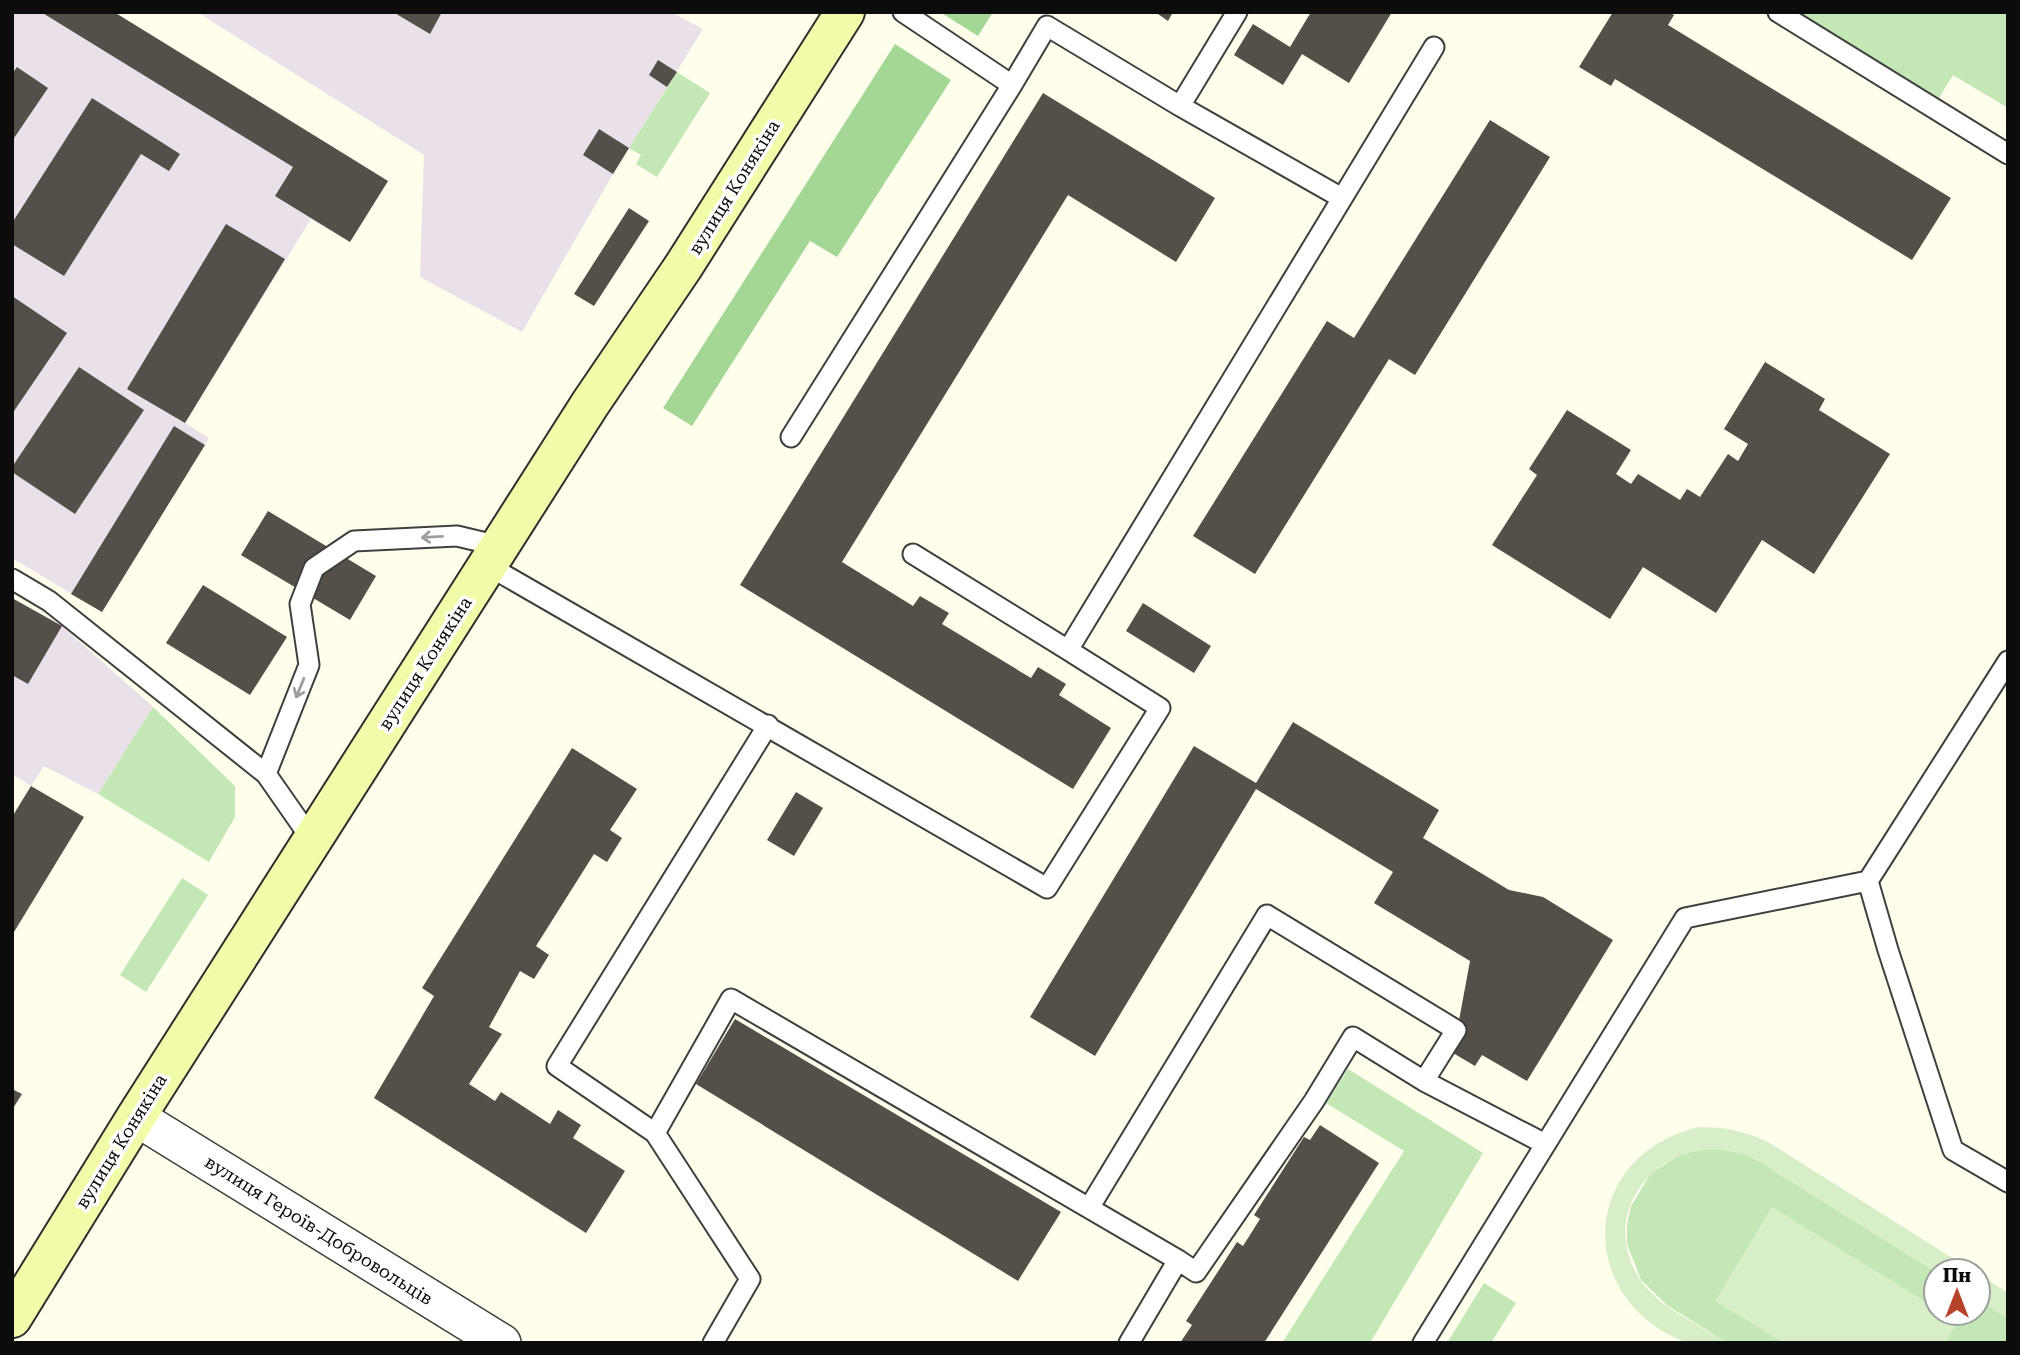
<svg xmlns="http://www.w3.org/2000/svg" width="2020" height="1355" viewBox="0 0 2020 1355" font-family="'Roboto Serif',serif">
  <rect width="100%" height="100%" fill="#fefeeb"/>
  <!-- industrial -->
  <path fill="#eae0e9" d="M 12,12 L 114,12 L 388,181 L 350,242 L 311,219 L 185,423 L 209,438 L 102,612 L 12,558 Z
    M 197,12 L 393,12 L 429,33 L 442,12 L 671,12 L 703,29 L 613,174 L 522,332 L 420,277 L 424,155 Z
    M 12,598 L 62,626 L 153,707 L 98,794 L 44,766 L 31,786 L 12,774 Z"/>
  <!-- green -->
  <path fill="#c4e7b6" d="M 1799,12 L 2008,12 L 2008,108 L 1953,75 L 1939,98 Z
    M 677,72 L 710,93 L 657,177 L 636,164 L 641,155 L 629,148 Z
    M 153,707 L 235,786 L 235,817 L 209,862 L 98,794 Z
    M 182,878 L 208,895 L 146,992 L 120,975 Z
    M 1348,1069 L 1483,1153 L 1370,1343 L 1282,1343 L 1404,1151 L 1326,1103 Z
    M 1702,1148 L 1740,1151 L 1757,1160 L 1936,1272 L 1936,1313 L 1978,1313 L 1978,1299 L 2008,1318 L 2008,1343 L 1728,1343 L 1668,1306 L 1641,1280 L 1627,1244 L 1627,1225 L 1631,1206 L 1651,1173 L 1683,1153 Z
    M 1484,1283 L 1516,1303 L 1491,1343 L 1447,1343 Z"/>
  <!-- forest -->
  <path fill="#a4d796" d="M 940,12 L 993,12 L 978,36 Z
    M 895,44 L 951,80 L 837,257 L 810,241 L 692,426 L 663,408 Z"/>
  <!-- pitch -->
  <path fill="#d8eec8" d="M 1699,1127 C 1725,1127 1745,1131 1768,1142 L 1973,1271 L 1936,1272 L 1757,1160 C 1673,1120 1590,1205 1641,1281 C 1661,1309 1700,1325 1728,1343 C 1716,1343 1697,1346 1685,1342 C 1574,1299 1579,1155 1699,1127 Z
    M 1772,1207 L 1936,1308 L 1936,1313 L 1944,1313 L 1958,1322 L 1945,1343 L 1784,1343 L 1715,1301 Z
    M 1978,1274 L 2008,1293 L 2008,1318 L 1978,1299 Z"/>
  <!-- building -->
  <path fill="#544f48" d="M 41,12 L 114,12 L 388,181 L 350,242 L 275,196 L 293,167 Z
    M 393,12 L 442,12 L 430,34 Z
    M 1155,12 L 1173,12 L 1168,21 Z
    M 1311,12 L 1392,12 L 1349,83 L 1302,54 L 1283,85 L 1234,55 L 1253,24 L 1290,47 Z
    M 1613,12 L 1669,12 L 1674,15 L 1668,25 L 1951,198 L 1912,260 L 1615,79 L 1611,86 L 1579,67 Z
    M 658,60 L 677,72 L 667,87 L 649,75 Z
    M 17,67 L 48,88 L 12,141 L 12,74 Z
    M 1043,93 L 1215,198 L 1176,262 L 1068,195 L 842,562 L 913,606 L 920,596 L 949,613 L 942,624 L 1031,678 L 1038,667 L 1066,684 L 1059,695 L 1111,728 L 1073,789 L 740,585 Z
    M 92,98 L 180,154 L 169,171 L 141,154 L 64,276 L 12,244 L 12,223 Z
    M 1490,120 L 1550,157 L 1415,375 L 1389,359 L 1255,574 L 1193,536 L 1327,321 L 1354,338 Z
    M 599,129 L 629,148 L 613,174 L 583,155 Z
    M 629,208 L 649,221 L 594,306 L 574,294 Z
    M 226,224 L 285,259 L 185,423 L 127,389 Z
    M 12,296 L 67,333 L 12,414 Z
    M 1765,362 L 1825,399 L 1819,410 L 1890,454 L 1814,574 L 1762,540 L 1716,613 L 1643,567 L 1610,619 L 1492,545 L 1537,475 L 1529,469 L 1567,410 L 1631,450 L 1616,474 L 1631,484 L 1638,474 L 1680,500 L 1687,489 L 1700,497 L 1728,454 L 1738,461 L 1748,444 L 1724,429 Z
    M 79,367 L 144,410 L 75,514 L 12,472 L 12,467 Z
    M 174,426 L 205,445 L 102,612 L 71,594 Z
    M 268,511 L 376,576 L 350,620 L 241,555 Z
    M 203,585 L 287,637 L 250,695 L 166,643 Z
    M 12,598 L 62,626 L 28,684 L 12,675 Z
    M 1143,603 L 1211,646 L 1194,673 L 1126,631 Z
    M 1293,722 L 1439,810 L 1423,838 L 1509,890 L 1543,897 L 1613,940 L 1527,1081 L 1482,1055 L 1475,1066 L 1453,1053 L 1470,961 L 1374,903 L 1393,872 L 1256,789 L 1095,1056 L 1030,1017 L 1194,746 L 1256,783 Z
    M 572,748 L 637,789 L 610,830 L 622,838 L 607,862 L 594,854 L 536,946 L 549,955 L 534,979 L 520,971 L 489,1027 L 502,1034 L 469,1084 L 495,1101 L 501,1092 L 550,1124 L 558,1110 L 581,1125 L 573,1138 L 625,1171 L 586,1233 L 374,1098 L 434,996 L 422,988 Z
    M 31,786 L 84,817 L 14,932 L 12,817 Z
    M 796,792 L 823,808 L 794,856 L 767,840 Z
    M 735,1019 L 1061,1212 L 1018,1281 L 696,1084 Z
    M 12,1089 L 22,1094 L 12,1110 Z
    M 1320,1125 L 1379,1163 L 1264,1343 L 1180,1343 L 1192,1325 L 1186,1321 L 1237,1242 L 1243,1246 L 1260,1219 L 1254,1215 L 1304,1137 L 1310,1140 Z"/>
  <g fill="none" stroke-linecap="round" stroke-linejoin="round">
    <defs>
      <path id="lane" d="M 903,12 L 1012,85 L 1047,26 L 1180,106 L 1340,197
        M 1778,12 L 2008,154
        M 1180,106 L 1237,12
        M 791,437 L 1012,85
        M 913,554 L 1068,650 L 1434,47
        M 487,565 L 1047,888 L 1160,708 L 1068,650
        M 12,579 L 49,601 L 266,774
        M 312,840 L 266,774 L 309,665 L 300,604 L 314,568 L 354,541 L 457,536 L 499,546
        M 1868,881 L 2008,661
        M 655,1133 L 731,999 L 1178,1260 L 1129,1343
        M 1089,1208 L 1267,915 L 1456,1030 L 1424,1081 L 1545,1144
        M 1178,1260 L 1196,1272 L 1314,1101 L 1353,1037 L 1424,1081
        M 713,1343 L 750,1279 L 655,1133 L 557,1066 L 768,725
        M 1423,1343 L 1685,918 L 1868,881 L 1888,950 L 1953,1150 L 2008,1182"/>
      <path id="street" d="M 136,1117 L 502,1343"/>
      <path id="secondary" d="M 12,1318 L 136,1117 L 590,404 L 683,267 L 845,12"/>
    </defs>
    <!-- lane casing -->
    <use href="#lane" stroke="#3f3f3f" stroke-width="23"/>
    <!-- street casing -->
    <use href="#street" stroke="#3f3f3f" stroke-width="40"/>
    <!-- secondary casing -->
    <use href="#secondary" stroke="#2e2e2e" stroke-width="42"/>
    <!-- lane -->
    <use href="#lane" stroke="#fff" stroke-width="19"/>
    <!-- street -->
    <use href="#street" stroke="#fff" stroke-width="37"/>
    <!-- secondary -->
    <use href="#secondary" stroke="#f2fca8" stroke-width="38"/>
  </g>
  <!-- one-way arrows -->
  <defs><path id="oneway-shaft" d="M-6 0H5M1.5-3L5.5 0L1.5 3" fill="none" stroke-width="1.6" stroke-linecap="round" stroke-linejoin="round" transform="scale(1.75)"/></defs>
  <g stroke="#9e9e9e">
    <use href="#oneway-shaft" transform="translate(432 537) rotate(177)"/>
    <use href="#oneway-shaft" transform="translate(300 688) rotate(112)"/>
  </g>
  <g text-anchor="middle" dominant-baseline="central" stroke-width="7" stroke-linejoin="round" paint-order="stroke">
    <!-- street labels -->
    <g font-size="18" fill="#0c0c0c" stroke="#fff">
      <text transform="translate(734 187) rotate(-58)">вулиця Конякіна</text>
      <text transform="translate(425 663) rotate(-57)">вулиця Конякіна</text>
      <text transform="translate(121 1141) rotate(-58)">вулиця Конякіна</text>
      <text transform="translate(319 1230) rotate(32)">вулиця Героїв-Добровольців</text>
    </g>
  </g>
  <!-- border -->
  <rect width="2020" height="1355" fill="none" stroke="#0c0c0c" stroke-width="28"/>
  <!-- north arrow -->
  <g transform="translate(1957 1292)"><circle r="33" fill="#ffffff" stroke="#9e9e9e" stroke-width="2"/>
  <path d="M0-5L12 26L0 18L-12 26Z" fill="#b64329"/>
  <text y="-10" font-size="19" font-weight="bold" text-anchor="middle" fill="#0c0c0c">Пн</text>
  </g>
</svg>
